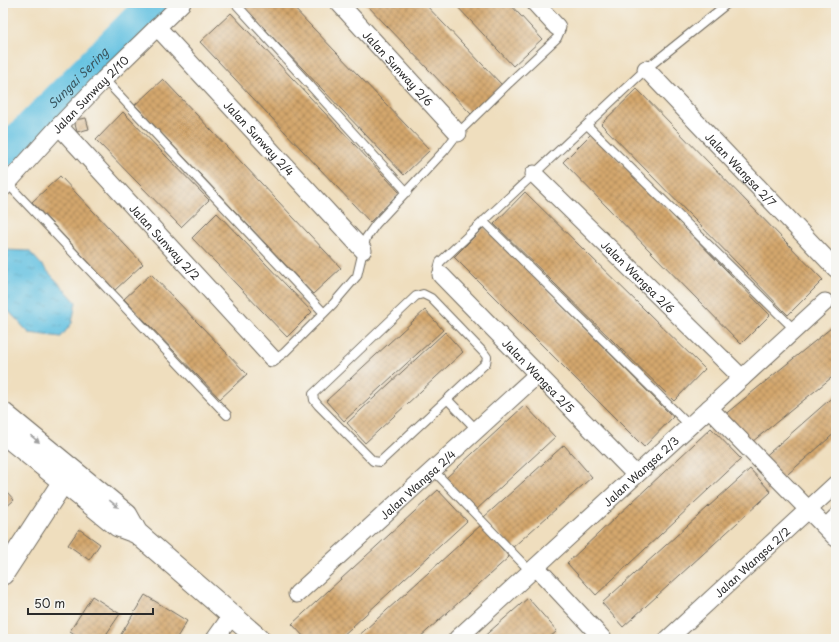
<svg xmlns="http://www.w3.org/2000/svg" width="839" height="642" viewBox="0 0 839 642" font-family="'Playpen Sans',sans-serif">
  <defs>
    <pattern id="water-ripples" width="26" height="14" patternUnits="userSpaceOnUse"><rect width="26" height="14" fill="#62c1e1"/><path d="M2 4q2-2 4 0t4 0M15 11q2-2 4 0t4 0" fill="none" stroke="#519db7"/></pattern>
    <pattern id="building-cross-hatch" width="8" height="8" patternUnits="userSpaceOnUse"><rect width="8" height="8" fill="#d4a76d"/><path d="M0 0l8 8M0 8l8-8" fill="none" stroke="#ac885a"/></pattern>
  </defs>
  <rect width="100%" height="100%" fill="#f6f6f2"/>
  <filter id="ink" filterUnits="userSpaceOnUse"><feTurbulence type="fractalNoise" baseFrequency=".025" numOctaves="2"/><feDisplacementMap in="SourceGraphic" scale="8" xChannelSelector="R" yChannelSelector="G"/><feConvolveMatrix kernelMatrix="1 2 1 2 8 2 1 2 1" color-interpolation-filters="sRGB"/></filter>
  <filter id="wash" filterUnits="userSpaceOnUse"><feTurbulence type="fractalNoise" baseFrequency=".012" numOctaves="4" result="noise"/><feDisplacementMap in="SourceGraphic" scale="16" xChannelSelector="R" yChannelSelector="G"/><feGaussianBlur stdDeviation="0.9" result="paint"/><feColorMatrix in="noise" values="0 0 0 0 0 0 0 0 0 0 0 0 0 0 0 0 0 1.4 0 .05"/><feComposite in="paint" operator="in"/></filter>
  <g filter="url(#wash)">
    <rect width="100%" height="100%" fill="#efdebe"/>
    <!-- water -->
    <path fill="url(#water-ripples)" stroke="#467686" d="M 5,250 L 29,251 L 76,302 L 72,323 L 61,337 L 29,333 L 3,305 L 3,252 Z"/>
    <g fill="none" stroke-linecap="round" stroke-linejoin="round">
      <!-- river -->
      <path stroke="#62c1e1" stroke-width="30" id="s1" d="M 3,153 L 152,3"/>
    </g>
    <g id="blocks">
      <!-- building -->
      <path fill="url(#building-cross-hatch)" d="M 240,3 L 289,3 L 430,150 L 404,175 Z
        M 365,3 L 424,3 L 502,85 L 471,114 Z
        M 454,3 L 509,3 L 542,39 L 513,66 Z
        M 231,13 L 400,193 L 370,222 L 200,42 Z
        M 163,79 L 341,268 L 313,294 L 135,105 Z
        M 637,89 L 823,280 L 788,315 L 601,124 Z
        M 123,112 L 209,200 L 181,227 L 96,140 Z
        M 86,118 L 89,129 L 77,132 L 74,120 Z
        M 592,133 L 770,315 L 741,344 L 563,162 Z
        M 60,176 L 143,264 L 115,290 L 32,202 Z
        M 525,192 L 705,369 L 674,401 L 494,224 Z
        M 217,213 L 312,312 L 287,337 L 192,238 Z
        M 484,227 L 673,417 L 644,447 L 454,257 Z
        M 151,274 L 247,374 L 220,399 L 124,299 Z
        M 425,310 L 443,330 L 344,421 L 326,401 Z
        M 831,328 L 836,334 L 836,374 L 747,446 L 723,416 Z
        M 445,332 L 463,352 L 365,443 L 347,423 Z
        M 836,394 L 836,432 L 781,480 L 762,459 Z
        M 525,405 L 555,437 L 476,510 L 446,478 Z
        M 711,428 L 741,459 L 596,595 L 567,563 Z
        M 564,445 L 592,477 L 512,548 L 484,517 Z
        M 750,469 L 771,492 L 623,627 L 602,603 Z
        M 438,490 L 467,521 L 339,639 L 306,639 L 292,624 Z
        M 7,492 L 14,500 L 3,510 L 3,495 Z
        M 481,525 L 509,557 L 418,639 L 355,639 Z
        M 79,529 L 100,544 L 89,560 L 68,545 Z
        M 145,595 L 187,621 L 176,639 L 118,639 Z
        M 92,596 L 120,614 L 103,639 L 82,639 L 70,631 Z
        M 528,598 L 557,631 L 548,639 L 481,639 Z"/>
    </g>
  </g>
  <g filter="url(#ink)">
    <use href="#blocks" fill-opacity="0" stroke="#706a5e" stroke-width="1"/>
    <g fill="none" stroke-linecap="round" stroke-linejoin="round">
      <defs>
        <path id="service" d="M 235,3 L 407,192
          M 104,79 L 324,313
          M 587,125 L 795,330
          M 8,184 L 227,415
          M 483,221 L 690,426
          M 441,275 L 438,269 L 440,262 L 646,69 L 728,3
          M 423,294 L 431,298 L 484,353 L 487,357 L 486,363 L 380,462 L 373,461 L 318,405 L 314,400 L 313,394 L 416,296 Z
          M 272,358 L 277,358 L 284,353 L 333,304 L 357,276 L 366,238 L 376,224 L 445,150 L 458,133 L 509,83 L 557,38 L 560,31 L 557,27
          M 447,399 L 477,430
          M 433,470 L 530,571
          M 823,524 L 836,511"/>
        <g id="minor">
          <path id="s2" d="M 339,3 L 458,133"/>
          <path d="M 535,3 L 557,27"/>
          <path id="s3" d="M 157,27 L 363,250"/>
          <path id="s4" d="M 646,69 L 836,269"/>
          <path id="s5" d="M 59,126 L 272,358"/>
          <path id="s6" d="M 534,174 L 742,378"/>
          <path id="s7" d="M 3,188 L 59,126 L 104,79 L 182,3"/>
          <path id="s8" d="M 441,275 L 636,475"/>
          <path d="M 709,408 L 836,538"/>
          <path d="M 536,567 L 603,639"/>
          <path id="s9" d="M 297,594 L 538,374"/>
          <path d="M 215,639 L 232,615"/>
          <path id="s10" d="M 457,639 L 825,302"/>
          <path id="s11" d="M 668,639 L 836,484"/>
        </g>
        <path id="tertiary" d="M 3,413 L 127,515 L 137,533
          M 3,433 L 118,526 L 137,533 L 259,639
          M 3,574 L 63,482"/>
      </defs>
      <!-- service casing -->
      <use href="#service" stroke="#706a5e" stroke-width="10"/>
      <!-- minor casing -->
      <use href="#minor" stroke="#706a5e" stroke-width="19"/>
      <!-- tertiary casing -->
      <use href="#tertiary" stroke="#706a5e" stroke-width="23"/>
      <!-- service -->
      <use href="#service" stroke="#fff" stroke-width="8"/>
      <!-- minor -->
      <use href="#minor" stroke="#fff" stroke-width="17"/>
      <!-- tertiary -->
      <use href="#tertiary" stroke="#fff" stroke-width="21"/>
    </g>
    <!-- one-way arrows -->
    <defs><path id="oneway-solid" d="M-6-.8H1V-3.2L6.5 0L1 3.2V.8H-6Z"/></defs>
    <g fill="#a0a0a0">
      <use href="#oneway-solid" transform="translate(35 439) rotate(39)"/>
      <use href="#oneway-solid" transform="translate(114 504) rotate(39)"/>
    </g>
  </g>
  <g text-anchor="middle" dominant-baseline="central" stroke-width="4" stroke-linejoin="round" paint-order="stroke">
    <!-- street labels -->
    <g font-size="11" fill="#2b2b2b" stroke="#f6f6f2">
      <text stroke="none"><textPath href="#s2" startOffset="88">Jalan Sunway 2/6</textPath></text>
      <text stroke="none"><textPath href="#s7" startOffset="128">Jalan Sunway 2/10</textPath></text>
      <text stroke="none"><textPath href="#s3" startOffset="151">Jalan Sunway 2/4</textPath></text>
      <text stroke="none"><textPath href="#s4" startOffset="138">Jalan Wangsa 2/7</textPath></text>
      <text stroke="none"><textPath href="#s5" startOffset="157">Jalan Sunway 2/2</textPath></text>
      <text stroke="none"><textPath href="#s6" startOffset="146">Jalan Wangsa 2/6</textPath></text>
      <text stroke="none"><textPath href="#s8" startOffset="140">Jalan Wangsa 2/5</textPath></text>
      <text stroke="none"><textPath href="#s10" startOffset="249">Jalan Wangsa 2/3</textPath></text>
      <text stroke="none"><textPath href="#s9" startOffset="163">Jalan Wangsa 2/4</textPath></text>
      <text stroke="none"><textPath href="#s11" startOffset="114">Jalan Wangsa 2/2</textPath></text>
    </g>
    <!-- water labels -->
    <g font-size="12" font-style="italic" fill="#3c5862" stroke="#f6f6f2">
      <text stroke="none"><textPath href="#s1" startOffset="106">Sungai Sering</textPath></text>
    </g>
  </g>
  <!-- margin -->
  <rect width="839" height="642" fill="none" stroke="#f6f6f2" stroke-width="16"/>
  <!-- scale -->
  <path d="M28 608v6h125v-6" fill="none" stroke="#2b2b2b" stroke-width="2"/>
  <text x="34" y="608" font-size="12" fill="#2b2b2b" stroke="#f6f6f2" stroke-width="3" paint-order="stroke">50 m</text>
</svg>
